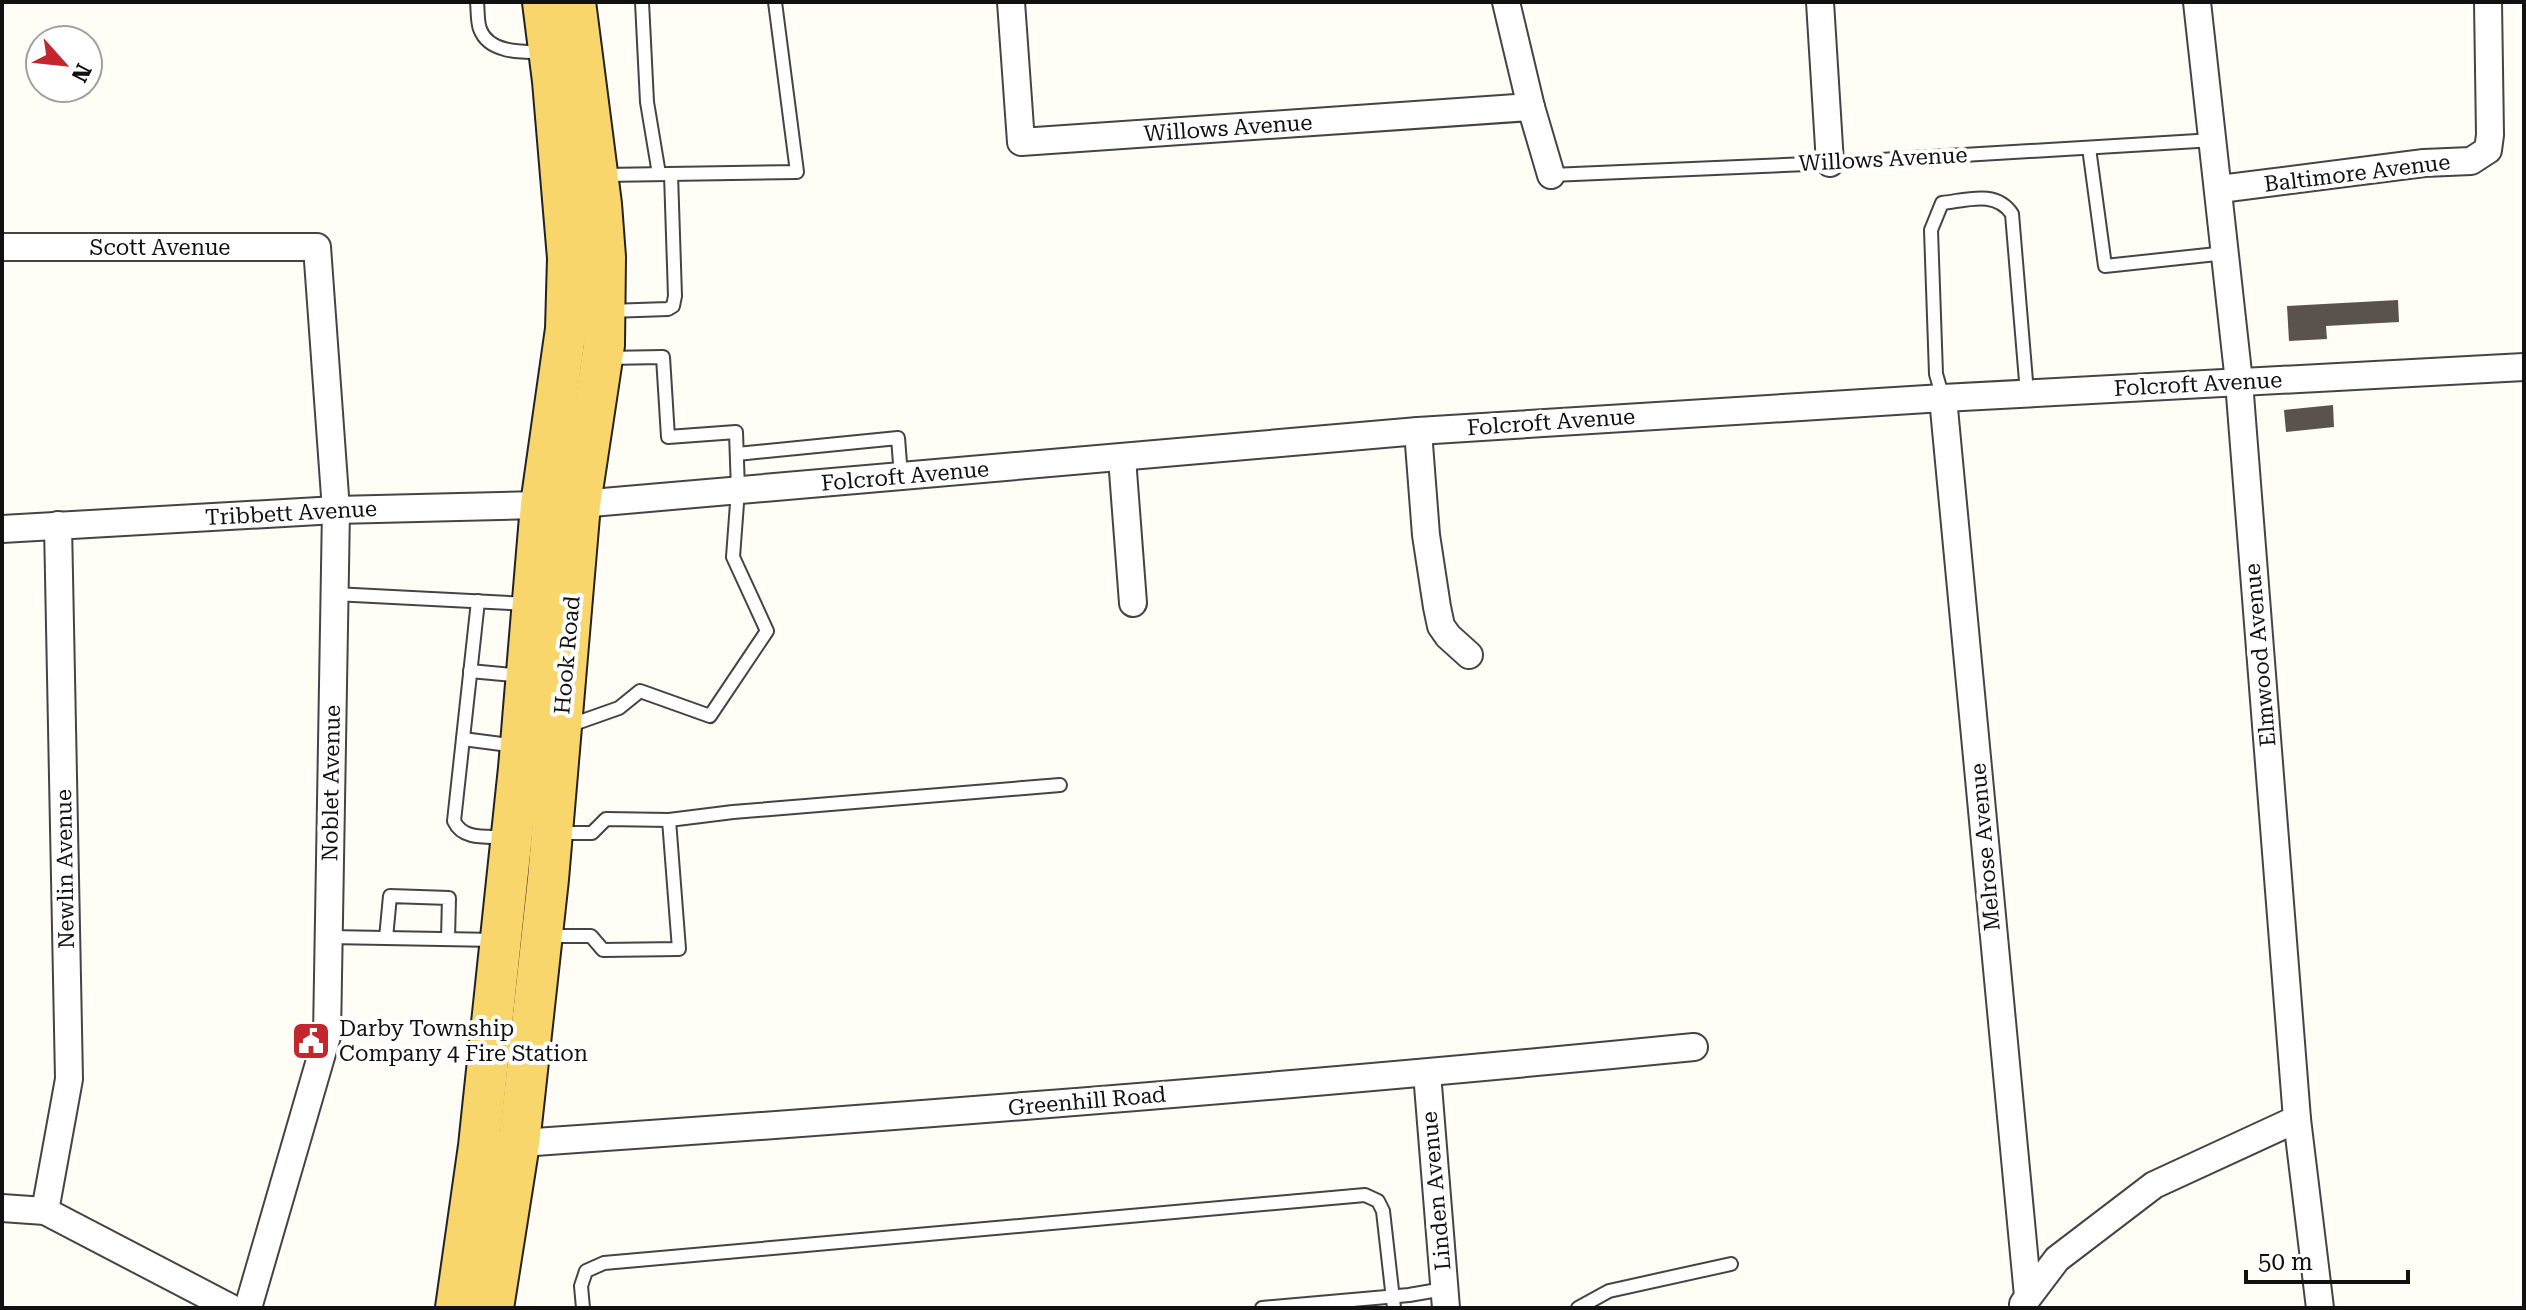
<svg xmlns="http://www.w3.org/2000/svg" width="2526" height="1310" font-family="'Roboto Serif',serif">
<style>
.building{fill:#5a524d}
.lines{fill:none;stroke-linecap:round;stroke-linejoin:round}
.service-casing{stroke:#444;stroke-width:16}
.minor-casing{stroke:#444;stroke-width:30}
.primary-casing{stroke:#222;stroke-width:44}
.service{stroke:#fff;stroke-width:12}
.minor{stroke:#fff;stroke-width:26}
.primary{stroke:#f9d66b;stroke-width:40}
.labels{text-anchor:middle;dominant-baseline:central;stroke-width:8;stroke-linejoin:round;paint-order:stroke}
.street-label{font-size:22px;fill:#111;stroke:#fff}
.poi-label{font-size:22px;fill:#111;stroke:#fff;text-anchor:start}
</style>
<rect width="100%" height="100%" fill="#fffdf5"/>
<g class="building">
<path d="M2398,300L2399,322L2326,326L2327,339L2289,341L2287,306Z"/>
<path d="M2333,405L2334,427L2286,432L2284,410Z"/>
</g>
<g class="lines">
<g class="service-casing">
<g id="service">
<path d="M477,2C478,10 477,21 480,29C489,54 524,52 545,52"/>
<path d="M642,2L647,102L659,174"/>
<path d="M2089,148L2105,266L2226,253"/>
<path d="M604,175L797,172L775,2"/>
<path d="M1551,175L1830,163L2214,140"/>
<path d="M609,311L668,309L673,306L675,296L671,174"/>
<path d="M1943,398L1936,374L1931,230L1942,203C1968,200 1996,190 2012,214L2027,393"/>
<path d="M737,454L898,438L901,476"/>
<path d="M334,594L529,604"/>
<path d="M478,601L454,821C463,841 488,836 507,837"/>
<path d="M470,671L523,676"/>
<path d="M568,726L619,708L640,691L710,716L767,631L733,557L738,490L736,432L668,437L663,357L606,358"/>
<path d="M463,739L517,746"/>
<path d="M669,820L733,812L1060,785"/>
<path d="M545,936H591L603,950L679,949L669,820L606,819L592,833H556"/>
<path d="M329,937L497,940"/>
<path d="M386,938L390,896L449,898L448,939"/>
<path d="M583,1308L581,1286L586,1271L604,1263L1365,1195L1378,1201L1383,1211L1394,1308"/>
<path d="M1262,1308L1409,1295L1444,1289"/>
<path d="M1578,1308L1609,1291L1731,1264"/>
</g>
</g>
<g class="minor-casing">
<g id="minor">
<path d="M1011,2L1021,142L1531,107"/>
<path d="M1506,2L1531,107L1551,175"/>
<path d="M1820,2L1830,163"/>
<path d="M2197,2L2239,382L2297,1119L2320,1308"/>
<path d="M2220,189L2424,163L2471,161L2488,150L2490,135L2488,2"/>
<path d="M2,247H317L336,510L327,1036L248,1308"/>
<path d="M1943,398L2028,1296"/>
<path d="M1418,431L1426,535L1437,607L1441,626L1448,636L1469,655"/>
<path d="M1122,458L1133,603"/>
<path d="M2,529L336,510L580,504L1418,431L1943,398L2524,367"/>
<path d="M1427,1073L1446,1308"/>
<path d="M506,1144C902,1117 1299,1086 1694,1047"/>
<path d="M2,1208L45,1211L231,1308"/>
<path d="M45,1211L69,1079L58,525"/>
<path d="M2023,1304L2057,1259L2154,1185L2297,1119"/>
</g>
</g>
<g class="primary-casing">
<g id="primary">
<path d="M456,1308L479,1146L519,768L541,505L566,329L568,258L553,81L543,2"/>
<path d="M493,1308L519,1143L548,879L580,504L604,345L605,257L601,204L575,2"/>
</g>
</g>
<use href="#service" class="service"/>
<use href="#minor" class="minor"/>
<use href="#primary" class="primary"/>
</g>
<defs>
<g id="civic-square" transform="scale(2)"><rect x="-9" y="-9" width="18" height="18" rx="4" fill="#c4262e" stroke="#fff"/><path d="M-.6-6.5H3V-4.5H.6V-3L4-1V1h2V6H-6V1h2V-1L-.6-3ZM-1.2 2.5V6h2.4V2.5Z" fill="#fff"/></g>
</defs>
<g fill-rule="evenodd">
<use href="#civic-square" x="311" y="1041"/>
</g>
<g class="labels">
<g class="street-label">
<text transform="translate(1228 128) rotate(-4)">Willows Avenue</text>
<text transform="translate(1883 159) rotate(-3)">Willows Avenue</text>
<text transform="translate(2357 173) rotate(-7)">Baltimore Avenue</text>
<text x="160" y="247">Scott Avenue</text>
<text transform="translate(2198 384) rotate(-3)">Folcroft Avenue</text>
<text transform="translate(1551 422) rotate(-4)">Folcroft Avenue</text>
<text transform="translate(905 476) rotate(-5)">Folcroft Avenue</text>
<text transform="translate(291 513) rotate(-3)">Tribbett Avenue</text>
<text transform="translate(567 655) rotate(-85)">Hook Road</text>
<text transform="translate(2260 655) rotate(-95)">Elmwood Avenue</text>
<text transform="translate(331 783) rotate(-89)">Noblet Avenue</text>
<text transform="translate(1985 847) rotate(-95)">Melrose Avenue</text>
<text transform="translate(65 869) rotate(-91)">Newlin Avenue</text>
<text transform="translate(1087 1101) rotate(-5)">Greenhill Road</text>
<text transform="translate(1436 1191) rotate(-95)">Linden Avenue</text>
</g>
<g class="poi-label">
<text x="339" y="1028">Darby Township<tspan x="339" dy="25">Company 4 Fire Station</tspan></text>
</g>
</g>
<rect width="2526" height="1310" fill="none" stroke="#111111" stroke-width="8"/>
<g transform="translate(64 64) rotate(117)"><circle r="38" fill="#ffffff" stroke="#a0a0a0" stroke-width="2"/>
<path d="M0-6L14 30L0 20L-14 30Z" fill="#c4262e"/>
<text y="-12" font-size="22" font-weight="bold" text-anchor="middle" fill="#111111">N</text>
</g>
<path d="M2246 1270v12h162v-12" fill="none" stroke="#111111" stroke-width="4"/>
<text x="2258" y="1270" font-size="24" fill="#111111" stroke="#ffffff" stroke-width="6" paint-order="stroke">50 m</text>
</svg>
